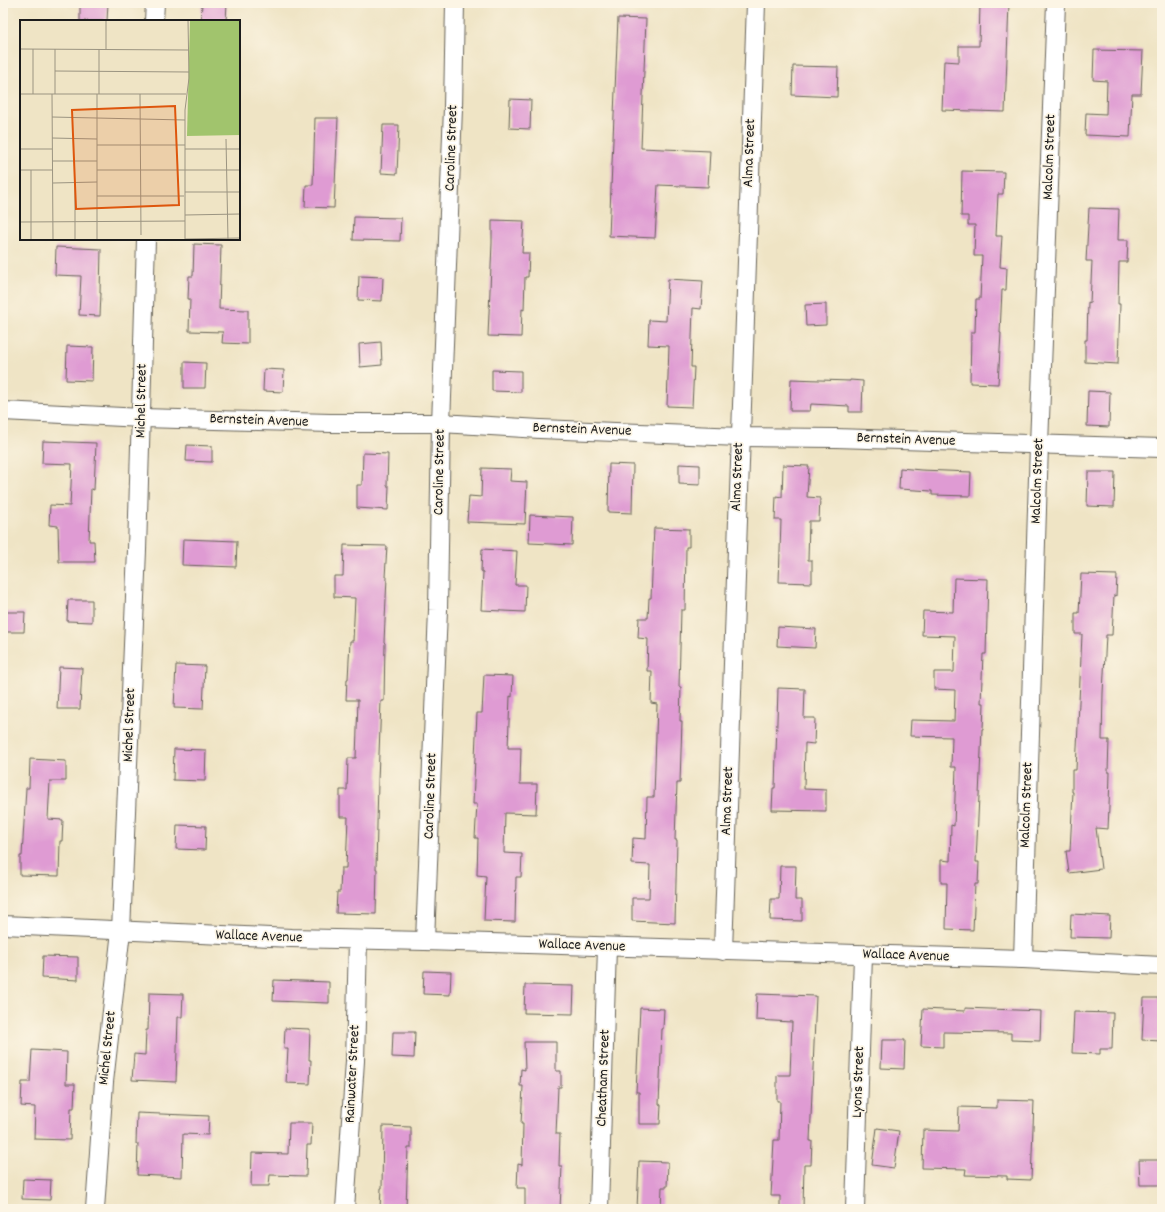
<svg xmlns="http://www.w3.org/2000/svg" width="1165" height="1212" font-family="Dekko,sans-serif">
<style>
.building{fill:#df9bd3}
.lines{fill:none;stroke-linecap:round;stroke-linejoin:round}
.minor-casing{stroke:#666257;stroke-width:20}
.minor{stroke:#fff;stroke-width:18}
.labels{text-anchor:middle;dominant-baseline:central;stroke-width:3.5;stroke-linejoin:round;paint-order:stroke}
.street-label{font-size:15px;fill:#1c1c1c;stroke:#fcf5e5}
.inset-road{fill:none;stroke:#9b9481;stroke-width:1}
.view{fill:#de560d;fill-opacity:0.15;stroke:#de560d;stroke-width:2}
.inset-edge{fill:none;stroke:#1c1c1c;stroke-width:2}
</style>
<rect width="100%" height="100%" fill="#fcf5e5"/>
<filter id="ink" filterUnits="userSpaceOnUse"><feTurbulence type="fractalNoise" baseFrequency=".025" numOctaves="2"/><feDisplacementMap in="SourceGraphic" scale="8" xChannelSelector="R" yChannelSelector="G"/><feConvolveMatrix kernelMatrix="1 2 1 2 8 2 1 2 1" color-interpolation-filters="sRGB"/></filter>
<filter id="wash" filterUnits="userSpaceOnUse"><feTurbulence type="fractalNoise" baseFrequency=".012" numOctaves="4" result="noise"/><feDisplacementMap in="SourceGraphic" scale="16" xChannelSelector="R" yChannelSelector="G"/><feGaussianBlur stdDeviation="0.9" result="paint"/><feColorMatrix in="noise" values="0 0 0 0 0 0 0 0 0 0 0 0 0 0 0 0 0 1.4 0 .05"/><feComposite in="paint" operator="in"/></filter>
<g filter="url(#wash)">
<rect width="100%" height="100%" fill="#efe4c5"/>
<g id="blocks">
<g class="building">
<path d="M80,3H108L107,21H80Z"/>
<path d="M202,3H227L226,21H201Z"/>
<path d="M980,3H1009L1005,112L942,110L944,61L959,62V46H979Z"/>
<path d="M618,18L646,19L641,148L710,151L708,187L658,185L655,238L609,236Z"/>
<path d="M1094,50L1143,51L1141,94H1132L1130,137L1085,135L1086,113L1106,114L1107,81L1093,80Z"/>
<path d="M793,66L838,67L837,97L792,95Z"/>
<path d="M510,99L531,100L530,129L509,128Z"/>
<path d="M315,118H338L334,208L305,207L306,185H313Z"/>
<path d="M383,125H399L397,174L381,173Z"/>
<path d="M962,171L1004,172L1003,194H998L996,236H1002L1000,267L1007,268L1006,290H1002L1000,333H1001L998,384L970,383L971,332H975L976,299H980L982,256H974L975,225H968V216H961Z"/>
<path d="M1089,208L1119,209L1118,240H1128L1127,262H1119L1118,304H1120L1118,364L1085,362V340H1087L1088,302L1090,303L1092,261H1086Z"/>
<path d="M354,217L401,218L400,241L353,240Z"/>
<path d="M492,220L524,221L522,253H529L528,277H525L524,310L522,309L521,337L488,336L492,243Z"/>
<path d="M194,244L221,245L219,309L248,310V344L222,343L223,332L189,331L190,299H188L189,276H193Z"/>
<path d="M56,247L101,249L100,293H101L100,316L79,315L81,276L55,275Z"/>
<path d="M359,276L383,277L382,301L358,300Z"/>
<path d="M668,279L703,281L701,309L693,308L691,367H694L692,407L667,406L669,346L648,345L649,320L666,321Z"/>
<path d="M826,304V325L806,326L805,305Z"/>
<path d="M381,342L382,365L360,367L359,344Z"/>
<path d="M67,346L93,347L92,381L66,380Z"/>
<path d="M184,362L206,363L205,388H184Z"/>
<path d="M264,369L284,370L283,392L263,391Z"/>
<path d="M492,370L521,371V392L492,391Z"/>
<path d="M791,379L850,381V380L863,381L862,412H849V406L811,404L810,411H790Z"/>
<path d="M1088,391L1110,392L1109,427L1087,426Z"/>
<path d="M43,441L96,443L94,490L91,489L89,541H94L95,562H59L58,526L49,525L50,505L70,506L72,464L42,463Z"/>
<path d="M187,445L212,446V462L186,461Z"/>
<path d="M363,453L388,454L387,486H389L388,510L357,508V485H362Z"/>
<path d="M609,464L633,465L632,513L608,512Z"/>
<path d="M679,464L700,465V485L679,484Z"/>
<path d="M783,465L809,466L807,497L820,498L819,521H809L808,560H812V583L779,582L781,520H775L776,496L782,497Z"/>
<path d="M482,468L511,469L510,481L527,482L525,524L467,522L469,496L481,497Z"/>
<path d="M900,468L921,470L971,472L970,496L932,495V491L899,489Z"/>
<path d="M1088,472H1115L1114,507L1087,506Z"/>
<path d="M530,515L573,517L572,545L529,543Z"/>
<path d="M654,528L689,529V547H686L685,610H681L679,687H681L680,721H682L680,783H677L675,840H677L675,923L632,921V898H649L650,865L632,864L633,838L646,839L647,797H654L657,704L651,703L652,671H647L648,639L638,638L639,618H648L649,598H651Z"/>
<path d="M183,539L237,541L236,567L182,565Z"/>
<path d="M344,545L387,546L385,577H387L384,642L385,643L384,701H381L378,781L376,869H377L376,914L336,913L337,892H340L341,868H346L348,817H340V790H347L348,758H356L358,700H346L347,679H348L350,641H353L355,598L334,597V576H343Z"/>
<path d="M482,549L517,551L515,585H526L525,612L481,610L483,572L481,571Z"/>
<path d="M1081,574L1117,575L1116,596L1114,595L1112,635H1106L1103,693L1102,740H1109L1108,772H1110L1109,807L1108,829L1096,828L1101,869L1069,873L1066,851H1070L1073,792H1072V770H1076L1082,634H1075V613H1079Z"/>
<path d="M954,578L988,579L986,654H983L981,703H984L983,729H982L976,862H979L978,884H975L973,930L946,929L947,883H941V860L950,861L951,825L954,826L956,767H951L952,737L910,736L911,720L954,721L955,690L934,689V672H954L955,636L922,635L923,611L953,612Z"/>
<path d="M68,600H92V622L67,621Z"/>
<path d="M3,612H25L24,632H3Z"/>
<path d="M778,627L816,629L815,648L777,646Z"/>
<path d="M176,665L205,666L203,709L174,708Z"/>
<path d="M59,667L82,668L80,709H57Z"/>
<path d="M484,675L513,676L512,697L510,696L508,748H521L520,784H537L536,814L505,813L504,853L522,854L521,877H516L515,922L484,921L486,876L477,875L478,838H475L477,804H473L476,735L477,713H482Z"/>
<path d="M778,688L805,689L804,718H815L814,744L805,743L804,789L826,790V811L772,810L773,788H775Z"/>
<path d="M174,749L206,750L205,781L173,780Z"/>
<path d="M30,759L66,761V781H50L48,819L63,820L62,841H60L59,876L20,875V856H22L26,788H29Z"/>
<path d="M177,825L206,826L205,850L176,849Z"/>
<path d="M780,866H796L795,900H802V921L770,920L771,899H779Z"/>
<path d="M1071,914L1110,916L1109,938L1070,937Z"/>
<path d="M43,956L78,957V980L42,978Z"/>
<path d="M424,971L451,972L450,995L423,994Z"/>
<path d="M274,980L329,982V1003L273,1001Z"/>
<path d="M525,985L574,986L573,1014L524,1013Z"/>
<path d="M149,993L183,994L182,1017H178L176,1082L132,1080L134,1054L145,1055L146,1030H148Z"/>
<path d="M757,994L816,996L810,1141H812L811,1165H804L803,1209H780V1196H771L774,1140H779L780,1101H777V1075H790L792,1022L756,1020Z"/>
<path d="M1144,998H1162V1041L1142,1040Z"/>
<path d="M640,1008L664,1009L663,1029H662L659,1104L661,1105L660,1124H639V1092H636Z"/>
<path d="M965,1008L1041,1011L1040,1041L1011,1040V1033L943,1032V1047L921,1046L923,1009L965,1011Z"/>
<path d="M1074,1012L1113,1013L1112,1049H1100V1054L1072,1053Z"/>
<path d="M285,1028L310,1029L309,1060H311L310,1084L286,1083L288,1049H284Z"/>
<path d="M393,1032H415L414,1058L392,1057Z"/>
<path d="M882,1040H905L904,1069L881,1068Z"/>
<path d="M524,1042H556V1071H561V1087H558L556,1134H560L559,1166H562L560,1209H525V1188H517L518,1164L522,1165L523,1124H521L523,1086H520L521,1069L525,1070Z"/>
<path d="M32,1050L67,1052L66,1084H75L74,1108H71L70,1140L34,1139L35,1107L21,1106L22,1082H30Z"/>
<path d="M997,1100L1034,1101L1031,1180L1007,1179V1176L965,1175L966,1169L922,1168L923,1130L958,1131L959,1107L997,1108Z"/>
<path d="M137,1113L209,1116L208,1135L183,1134L182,1177L137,1175L138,1144H136Z"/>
<path d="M289,1123H312L311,1145H307L306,1176L270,1175L269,1186H251L252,1153L288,1154Z"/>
<path d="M383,1126L411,1127V1148H408L406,1209H380L381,1188H382Z"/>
<path d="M877,1128L899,1131L894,1168L872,1165Z"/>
<path d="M1139,1160H1162V1185H1140Z"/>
<path d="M639,1161L668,1162L667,1187H662L661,1209H637Z"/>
<path d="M23,1179L51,1180L50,1200L22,1199Z"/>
</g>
</g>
</g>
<g filter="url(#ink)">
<use href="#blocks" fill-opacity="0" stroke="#666257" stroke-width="1"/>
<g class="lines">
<g class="minor-casing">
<g id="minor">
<path d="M154,21L155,3"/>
<path d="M3,411L142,418L330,423H441L540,429L740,437L835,438L1162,448"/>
<path d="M3,925L291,938L425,941L1023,959L1162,966"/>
<path d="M425,941L438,610L441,423L453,108L455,3"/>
<path d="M723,951L756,3"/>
<path d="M1023,959L1039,445L1056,3"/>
<path d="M95,1209L104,1082L121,931L137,550L146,239"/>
<path d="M345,1209L355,1061L358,940"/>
<path d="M599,1209L607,947"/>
<path d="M855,1209L863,955"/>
</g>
</g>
<use href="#minor" class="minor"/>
</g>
</g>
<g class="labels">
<g class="street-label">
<text transform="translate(452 148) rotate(-88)">Caroline Street</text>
<text transform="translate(750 153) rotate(-88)">Alma Street</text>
<text transform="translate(1050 157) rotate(-88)">Malcolm Street</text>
<text transform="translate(142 401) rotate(-89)">Michel Street</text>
<text transform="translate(259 421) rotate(2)">Bernstein Avenue</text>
<text transform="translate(582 430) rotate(2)">Bernstein Avenue</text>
<text transform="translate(906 440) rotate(2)">Bernstein Avenue</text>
<text transform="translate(440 472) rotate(-89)">Caroline Street</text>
<text transform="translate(738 477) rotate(-88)">Alma Street</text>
<text transform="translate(1038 481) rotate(-88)">Malcolm Street</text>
<text transform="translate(130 725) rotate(-88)">Michel Street</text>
<text transform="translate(431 796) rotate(-88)">Caroline Street</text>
<text transform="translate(728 801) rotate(-88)">Alma Street</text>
<text transform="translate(1027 805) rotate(-88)">Malcolm Street</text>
<text transform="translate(259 937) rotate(2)">Wallace Avenue</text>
<text transform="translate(582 946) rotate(2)">Wallace Avenue</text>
<text transform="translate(906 956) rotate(2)">Wallace Avenue</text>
<text transform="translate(108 1048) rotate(-84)">Michel Street</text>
<text transform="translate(353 1074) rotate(-87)">Rainwater Street</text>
<text transform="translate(604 1078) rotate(-88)">Cheatham Street</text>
<text transform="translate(859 1082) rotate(-88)">Lyons Street</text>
</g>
</g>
<g transform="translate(20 20)">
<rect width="220" height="220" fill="#efe4c5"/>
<path d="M170,0H220V115L167,116Z" fill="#a1c46d"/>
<path class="inset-road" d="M86,0V29M0,29L168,30M13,29V74M35,51L169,52M0,74H166M32,74L33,220M35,74V29M77,74V220M79,74V29M120,74L121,215M32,97L165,100M32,118L77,119M206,119L208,220M77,125H165M0,129H32M165,129H220M32,141H77M0,150H32M11,150V220M77,150H220M33,163L77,162M165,172H220M77,176H164M165,195L220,194M0,202L165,201M165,219L220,218M55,220V163M165,220V90L169,58L168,0"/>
<path class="view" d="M155,86L159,185L56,189L52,90Z"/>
<rect width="220" height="220" class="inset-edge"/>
</g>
<rect width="1165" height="1212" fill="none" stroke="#fcf5e5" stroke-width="16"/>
</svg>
